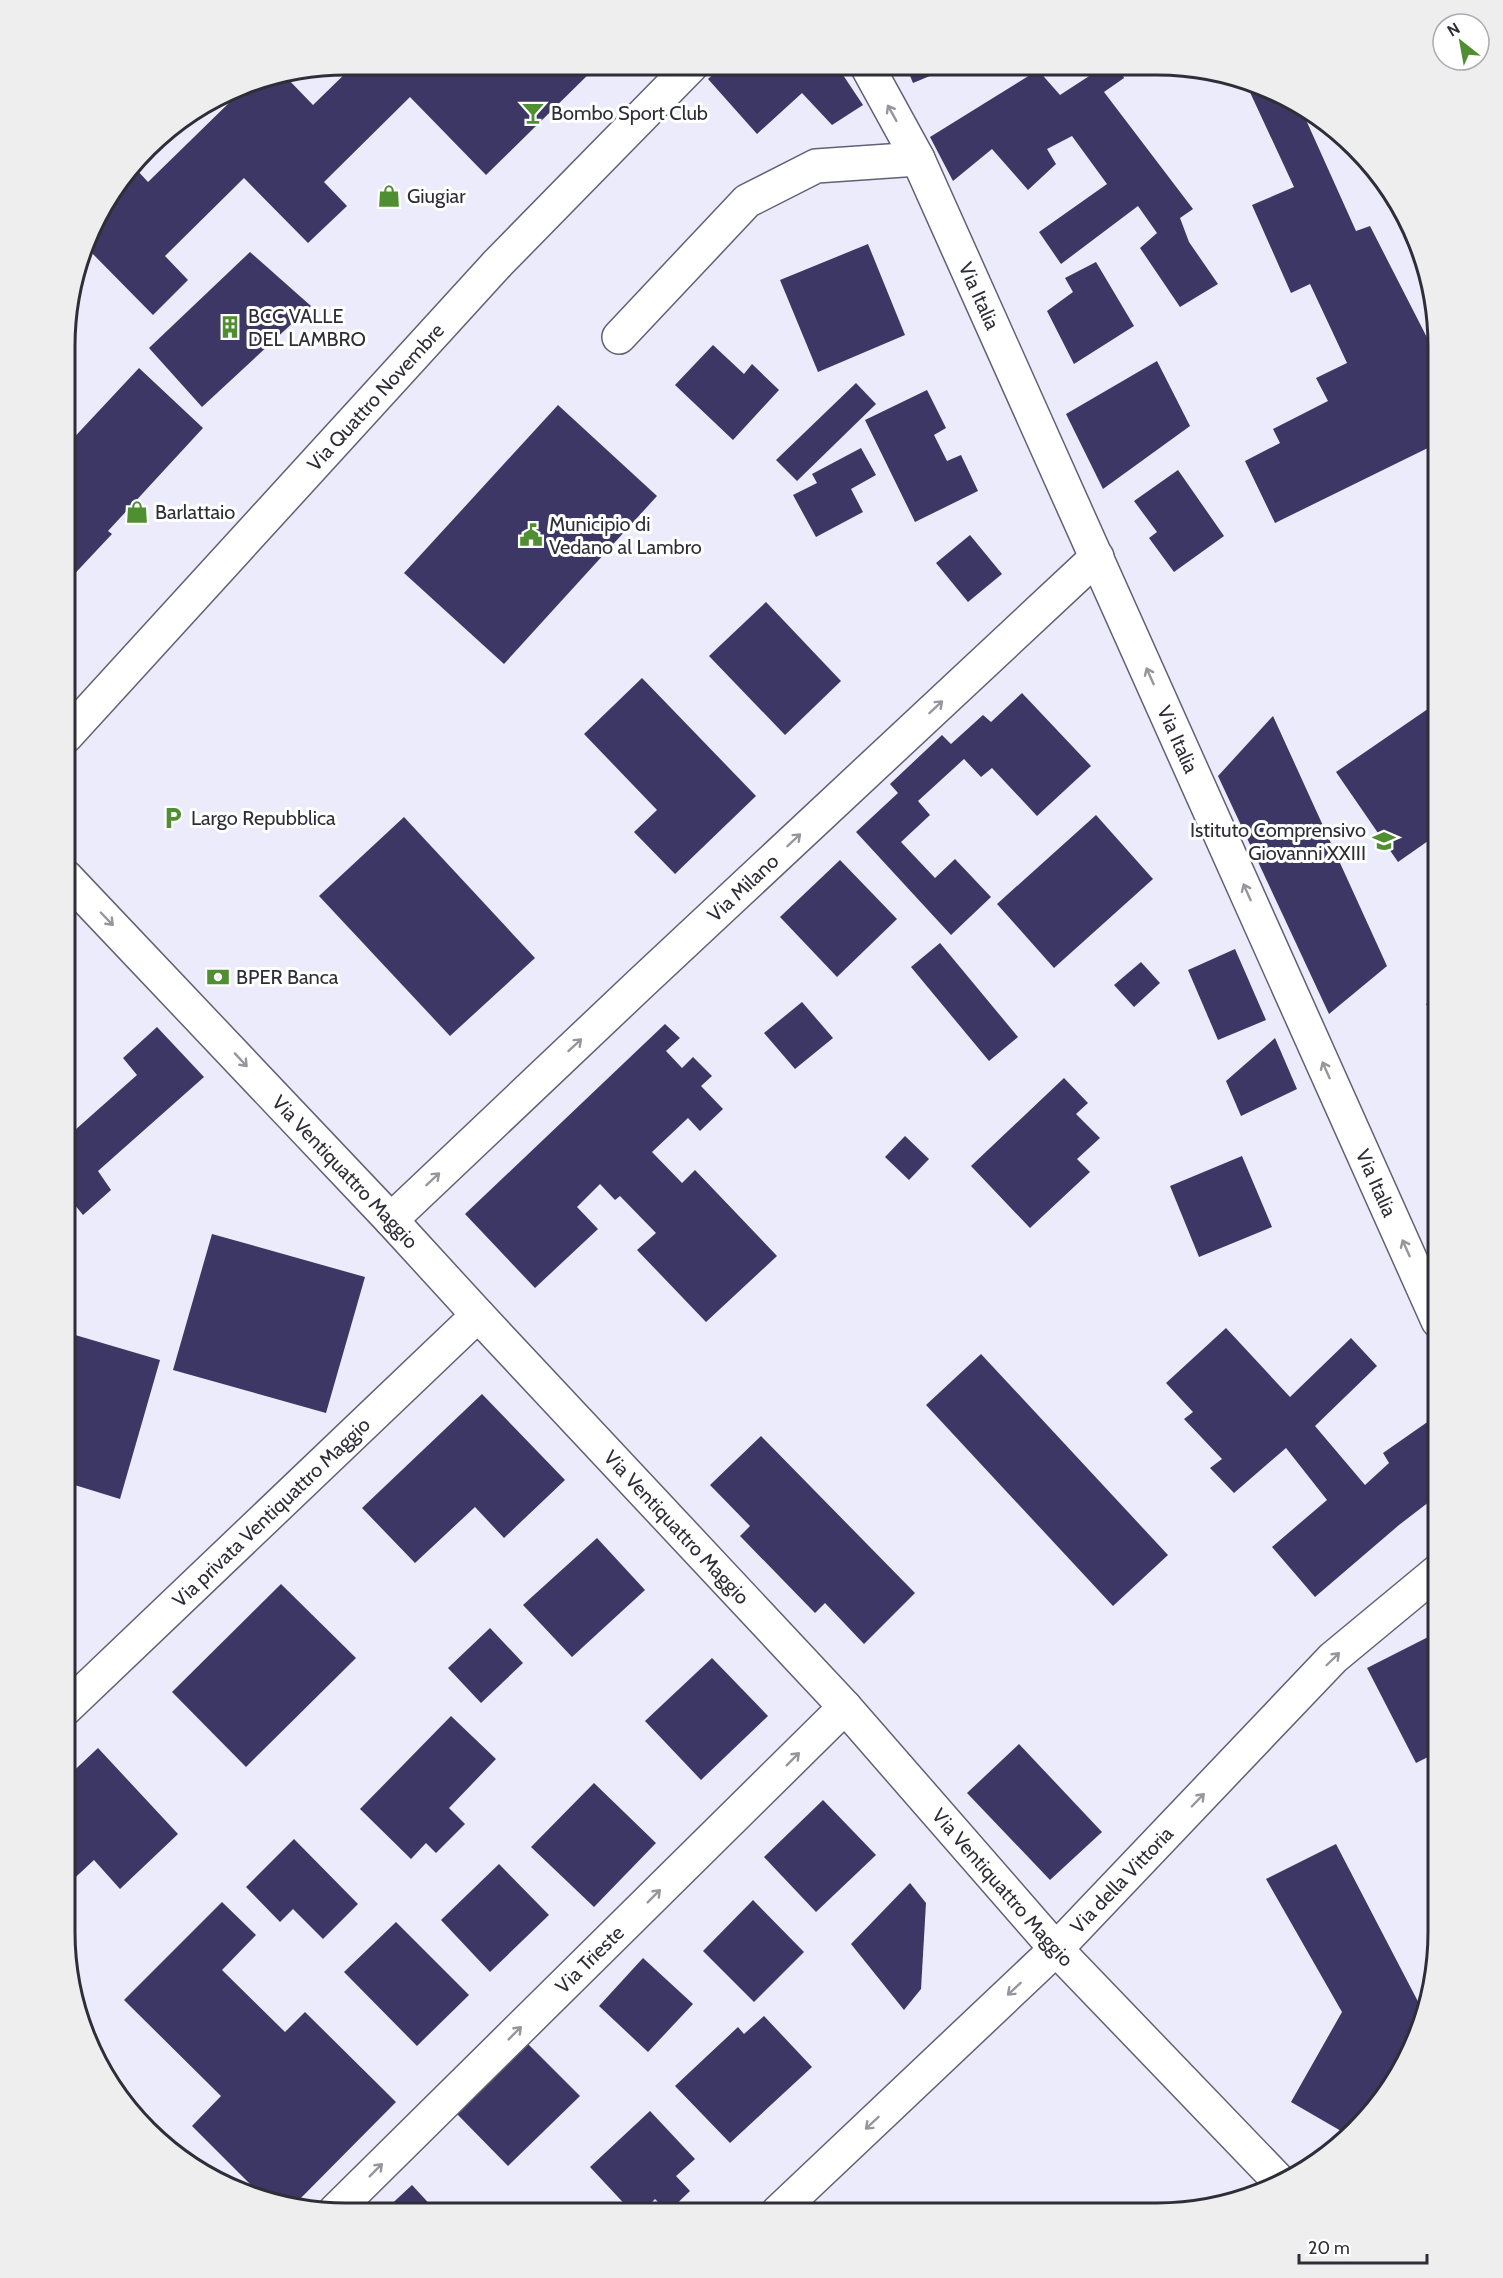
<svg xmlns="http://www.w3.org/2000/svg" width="1503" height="2278" font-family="Cabin,sans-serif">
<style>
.building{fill:#3d3765}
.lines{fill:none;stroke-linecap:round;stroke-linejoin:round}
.street-casing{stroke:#616075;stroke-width:36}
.street{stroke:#fff;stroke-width:33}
.oneway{stroke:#97969c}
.labels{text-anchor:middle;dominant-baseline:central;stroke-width:6;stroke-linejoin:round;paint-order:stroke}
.poi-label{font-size:20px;fill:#2f2e38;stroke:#fff;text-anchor:start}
.street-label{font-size:20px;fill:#2f2e38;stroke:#fff}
.rim{fill:none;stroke:#2f2e38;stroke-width:3}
</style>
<rect width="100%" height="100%" fill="#ecebfb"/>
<g class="building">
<path d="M354,65H598L486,175L410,97L324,182L347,206L308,243L244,178L165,256L188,280L153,315L86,247L94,221L144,155L147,159L136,169L148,182L232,100L225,94L238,86L285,76L313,105Z"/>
<path d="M723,66H837L863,105L832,125L802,93L757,134L708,79Z"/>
<path d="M906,66H954L913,83Z"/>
<path d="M1103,67H1120L1124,78L1104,92L1193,209L1180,218L1189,242L1218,284L1180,307L1140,248L1157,233L1138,206L1061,264L1039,232L1107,184L1072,136L1047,149L1056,164L1028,190L992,149L953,181L930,137L1038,70L1060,95Z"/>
<path d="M1258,84L1265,86L1305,109L1302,111L1356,231L1370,226L1438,359V443L1275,523L1245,461L1280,443L1273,429L1328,401L1316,378L1347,363L1310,284L1291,293L1252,205L1294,187L1248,88Z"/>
<path d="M868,244L905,335L818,372L780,280Z"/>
<path d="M250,252L311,306L202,407L149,348Z"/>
<path d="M1096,262L1134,326L1074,364L1047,311L1073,292L1065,278Z"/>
<path d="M713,345L744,374L752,364L779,390L733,440L675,385Z"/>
<path d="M1157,361L1190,426L1103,489L1066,414Z"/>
<path d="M139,368L203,428L108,531L112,534L66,583L67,445Z"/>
<path d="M856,383L876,404L797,481L776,460Z"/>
<path d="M927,390L946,428L934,435L947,461L961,455L978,491L915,522L865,420Z"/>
<path d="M558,405L657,496L504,664L404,573Z"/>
<path d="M861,448L876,475L851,489L863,512L816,537L793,495L817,483L812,474Z"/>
<path d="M1178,470L1224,536L1174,572L1149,538L1157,532L1134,501Z"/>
<path d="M970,535L1002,574L968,602L936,563Z"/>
<path d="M766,602L841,681L785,735L709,656Z"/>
<path d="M642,678L756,796L675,874L634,832L657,810L584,734Z"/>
<path d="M1022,693L1091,766L1037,816L992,768L981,777L964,759L918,801L930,815L901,842L935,878L955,859L991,897L951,935L856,832L898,793L890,784L942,735L951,744L983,715L991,722Z"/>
<path d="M1438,702V834L1398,862L1336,772Z"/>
<path d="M1273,716L1387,966L1329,1014L1218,776Z"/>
<path d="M1096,815L1153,879L1054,968L997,904Z"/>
<path d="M404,817L535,958L450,1036L319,896Z"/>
<path d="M840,860L897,919L837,977L780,917Z"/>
<path d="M940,943L1018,1037L989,1061L911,967Z"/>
<path d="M1235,949L1266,1020L1218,1040L1188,970Z"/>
<path d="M1141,962L1160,983L1134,1007L1114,985Z"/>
<path d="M1438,974V994L1429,980Z"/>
<path d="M1438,996V1022L1426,1004Z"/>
<path d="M802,1002L833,1038L795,1069L764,1033Z"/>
<path d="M665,1024L680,1038L666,1051L682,1068L693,1057L712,1076L701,1086L723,1109L700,1131L688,1118L652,1152L682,1183L695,1170L777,1256L706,1322L637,1250L656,1233L620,1196L615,1200L600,1184L577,1207L598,1229L535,1288L465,1214Z"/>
<path d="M157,1027L204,1077L98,1171L111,1190L83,1215L66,1194V1138L137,1075L123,1058Z"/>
<path d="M1275,1038L1297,1089L1241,1116L1226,1081Z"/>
<path d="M1064,1078L1088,1103L1076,1114L1100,1138L1077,1159L1090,1172L1030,1228L971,1166Z"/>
<path d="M905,1136L929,1159L909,1180L885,1157Z"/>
<path d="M1242,1156L1272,1227L1199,1257L1170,1186Z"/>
<path d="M212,1234L365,1277L326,1413L173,1370Z"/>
<path d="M1226,1328L1290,1397L1351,1338L1377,1366L1315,1426L1365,1485L1389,1463L1383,1453L1436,1416L1438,1421V1495L1399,1525L1315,1597L1272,1547L1327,1500L1286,1448L1234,1493L1210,1468L1222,1459L1184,1419L1193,1412L1166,1383Z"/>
<path d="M65,1332L160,1360L120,1499L65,1482Z"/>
<path d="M981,1354L1168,1555L1113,1606L926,1405Z"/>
<path d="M482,1394L565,1480L504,1538L475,1507L415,1563L362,1508Z"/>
<path d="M761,1436L915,1593L864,1644L825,1603L815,1613L740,1536L750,1526L710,1485Z"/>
<path d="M597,1538L645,1590L572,1657L523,1605Z"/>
<path d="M281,1584L356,1658L246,1767L172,1692Z"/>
<path d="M490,1628L523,1663L481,1703L448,1668Z"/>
<path d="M1438,1632V1752L1416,1763L1367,1668Z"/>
<path d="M712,1658L768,1716L701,1780L645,1721Z"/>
<path d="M451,1716L496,1759L449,1808L465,1824L436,1853L426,1843L411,1859L360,1809Z"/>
<path d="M1019,1744L1102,1832L1050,1880L967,1793Z"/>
<path d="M98,1748L178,1834L120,1889L94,1860L65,1887V1779Z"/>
<path d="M594,1783L656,1843L594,1907L531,1847Z"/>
<path d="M823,1800L876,1855L816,1912L764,1857Z"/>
<path d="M294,1839L358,1904L323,1939L293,1909L280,1922L246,1887Z"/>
<path d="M1336,1844L1425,2015L1423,2023L1391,2089L1348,2135L1291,2102L1342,2012L1266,1879Z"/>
<path d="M499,1864L549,1915L490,1972L441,1920Z"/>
<path d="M910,1883L926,1903L921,1989L904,2010L851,1944Z"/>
<path d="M753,1900L804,1952L754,2002L703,1951Z"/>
<path d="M222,1902L256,1935L222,1970L285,2032L305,2012L396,2102L292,2207L265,2199L192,2126L221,2096L124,2000Z"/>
<path d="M396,1922L469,1995L417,2046L344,1972Z"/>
<path d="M643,1958L693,2004L648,2052L599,2006Z"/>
<path d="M764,2016L812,2067L730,2143L675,2086L738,2027L744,2034Z"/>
<path d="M527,2043L580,2096L508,2166L456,2113Z"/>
<path d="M650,2111L695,2159L676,2176L690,2191L668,2212L655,2199L642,2212H632L590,2167Z"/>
<path d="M412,2185L436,2211H384Z"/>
</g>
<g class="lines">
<g class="street-casing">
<g id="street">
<path id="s1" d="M867,66L918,159L1438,1321"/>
<path d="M619,337L747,201L816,166L918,159"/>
<path id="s2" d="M66,736L498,263L691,66"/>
<path id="s3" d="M66,877L391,1220L478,1315L845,1707L1056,1949L1281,2183"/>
<path id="s4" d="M391,1220L640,984L1097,557"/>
<path id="s5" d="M65,1709L478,1315"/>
<path id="s6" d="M335,2211L845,1707"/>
<path id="s7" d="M778,2212L1056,1949L1333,1658L1438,1571"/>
</g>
</g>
<use href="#street" class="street"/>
</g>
<defs><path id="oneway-shaft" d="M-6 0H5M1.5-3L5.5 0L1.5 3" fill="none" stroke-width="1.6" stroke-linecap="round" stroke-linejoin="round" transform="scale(1.5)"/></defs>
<g class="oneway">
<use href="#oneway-shaft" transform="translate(892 113) rotate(-119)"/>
<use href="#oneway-shaft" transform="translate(1150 676) rotate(-114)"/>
<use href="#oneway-shaft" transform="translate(936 707) rotate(-43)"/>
<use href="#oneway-shaft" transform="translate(794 840) rotate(-43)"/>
<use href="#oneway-shaft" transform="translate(1247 892) rotate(-114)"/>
<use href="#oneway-shaft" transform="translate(107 919) rotate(46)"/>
<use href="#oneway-shaft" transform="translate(575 1045) rotate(-43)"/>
<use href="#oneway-shaft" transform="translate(241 1060) rotate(47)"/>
<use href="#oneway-shaft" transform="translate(1326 1070) rotate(-114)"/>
<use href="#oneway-shaft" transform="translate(433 1179) rotate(-43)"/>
<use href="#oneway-shaft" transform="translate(1406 1248) rotate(-114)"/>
<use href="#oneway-shaft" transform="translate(1333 1659) rotate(-44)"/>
<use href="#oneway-shaft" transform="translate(793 1759) rotate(-45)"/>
<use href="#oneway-shaft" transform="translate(1198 1800) rotate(-46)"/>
<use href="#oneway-shaft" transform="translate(654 1896) rotate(-45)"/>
<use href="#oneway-shaft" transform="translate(1014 1989) rotate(137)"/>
<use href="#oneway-shaft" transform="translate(515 2033) rotate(-45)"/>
<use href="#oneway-shaft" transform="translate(872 2123) rotate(137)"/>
<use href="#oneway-shaft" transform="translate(376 2170) rotate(-45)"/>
</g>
<defs>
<g id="bar-bare" transform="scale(1.8)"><path d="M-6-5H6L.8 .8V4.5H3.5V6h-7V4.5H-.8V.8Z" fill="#4f8f31" stroke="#fff" stroke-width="2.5" paint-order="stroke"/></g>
<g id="shop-bare" transform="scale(1.8)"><path d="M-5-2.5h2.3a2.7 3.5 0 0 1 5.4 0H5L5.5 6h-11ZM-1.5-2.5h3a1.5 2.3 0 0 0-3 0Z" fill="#4f8f31" stroke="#fff" stroke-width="2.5" paint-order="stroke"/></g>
<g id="building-bare" transform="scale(1.8)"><path d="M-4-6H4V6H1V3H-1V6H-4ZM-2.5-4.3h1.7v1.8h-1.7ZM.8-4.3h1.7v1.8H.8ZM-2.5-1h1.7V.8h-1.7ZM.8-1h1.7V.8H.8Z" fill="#4f8f31" stroke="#fff" stroke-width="2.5" paint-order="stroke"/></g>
<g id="civic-bare" transform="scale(1.8)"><path d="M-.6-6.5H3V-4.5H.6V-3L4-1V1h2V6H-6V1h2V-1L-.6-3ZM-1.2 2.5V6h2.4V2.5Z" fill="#4f8f31" stroke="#fff" stroke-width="2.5" paint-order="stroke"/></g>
<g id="parking-bare" transform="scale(1.8)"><path d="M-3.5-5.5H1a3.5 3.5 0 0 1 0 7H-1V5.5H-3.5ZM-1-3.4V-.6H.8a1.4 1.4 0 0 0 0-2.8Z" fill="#4f8f31" stroke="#fff" stroke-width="2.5" paint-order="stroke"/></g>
<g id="school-bare" transform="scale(1.8)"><path d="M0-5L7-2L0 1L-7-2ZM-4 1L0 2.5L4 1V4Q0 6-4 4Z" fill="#4f8f31" stroke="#fff" stroke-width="2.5" paint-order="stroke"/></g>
<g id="bank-bare" transform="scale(1.8)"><path d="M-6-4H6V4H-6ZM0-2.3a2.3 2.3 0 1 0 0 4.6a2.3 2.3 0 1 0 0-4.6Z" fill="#4f8f31" stroke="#fff" stroke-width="2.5" paint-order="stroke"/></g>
</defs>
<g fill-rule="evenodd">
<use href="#bar-bare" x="533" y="113"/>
<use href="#shop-bare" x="389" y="196"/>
<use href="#building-bare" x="230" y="327"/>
<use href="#shop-bare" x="137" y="512"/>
<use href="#civic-bare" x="531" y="535"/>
<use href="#parking-bare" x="173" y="818"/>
<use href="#school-bare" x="1384" y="841"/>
<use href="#bank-bare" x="218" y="977"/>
</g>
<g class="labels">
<g class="poi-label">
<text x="551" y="113">Bombo Sport Club</text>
<text x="407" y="196">Giugiar</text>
<text x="248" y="316">BCC VALLE<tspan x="248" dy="23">DEL LAMBRO</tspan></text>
<text x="155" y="512">Barlattaio</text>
<text x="549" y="524">Municipio di<tspan x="549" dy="23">Vedano al Lambro</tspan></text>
<text x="191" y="818">Largo Repubblica</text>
<text x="1366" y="830" text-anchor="end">Istituto Comprensivo<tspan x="1366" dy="23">Giovanni XXIII</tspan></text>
<text x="236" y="977">BPER Banca</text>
</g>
<g class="street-label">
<text stroke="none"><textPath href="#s1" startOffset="256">Via Italia</textPath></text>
<text stroke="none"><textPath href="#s2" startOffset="459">Via Quattro Novembre</textPath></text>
<text stroke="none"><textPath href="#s1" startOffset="742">Via Italia</textPath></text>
<text stroke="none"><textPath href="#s4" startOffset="484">Via Milano</textPath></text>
<text stroke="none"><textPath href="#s3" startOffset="406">Via Ventiquattro Maggio</textPath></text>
<text stroke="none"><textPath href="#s1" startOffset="1228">Via Italia</textPath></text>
<text stroke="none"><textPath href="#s5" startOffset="285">Via privata Ventiquattro Maggio</textPath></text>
<text stroke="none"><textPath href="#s3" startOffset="892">Via Ventiquattro Maggio</textPath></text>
<text stroke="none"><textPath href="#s7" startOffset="478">Via della Vittoria</textPath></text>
<text stroke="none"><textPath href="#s3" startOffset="1378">Via Ventiquattro Maggio</textPath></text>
<text stroke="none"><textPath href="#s6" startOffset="358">Via Trieste</textPath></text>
</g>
</g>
<path d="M0 0H1503V2278H0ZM346 75H1157A271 271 0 0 1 1428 346V1932A271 271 0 0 1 1157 2203H346A271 271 0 0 1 75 1932V346A271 271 0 0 1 346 75Z" fill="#eeeeef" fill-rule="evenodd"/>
<path class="rim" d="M346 75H1157A271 271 0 0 1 1428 346V1932A271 271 0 0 1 1157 2203H346A271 271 0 0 1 75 1932V346A271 271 0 0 1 346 75Z"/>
<g transform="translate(1461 42) rotate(329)"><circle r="28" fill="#ffffff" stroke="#acabaf" stroke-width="1.5"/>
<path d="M0-4.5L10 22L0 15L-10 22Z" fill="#4f8f31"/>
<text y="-9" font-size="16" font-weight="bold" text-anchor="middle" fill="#2f2e38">N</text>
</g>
<path d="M1299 2254v9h128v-9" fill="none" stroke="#2f2e38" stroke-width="3"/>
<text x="1308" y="2254" font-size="18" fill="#2f2e38" stroke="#ffffff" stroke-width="4.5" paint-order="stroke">20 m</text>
</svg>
